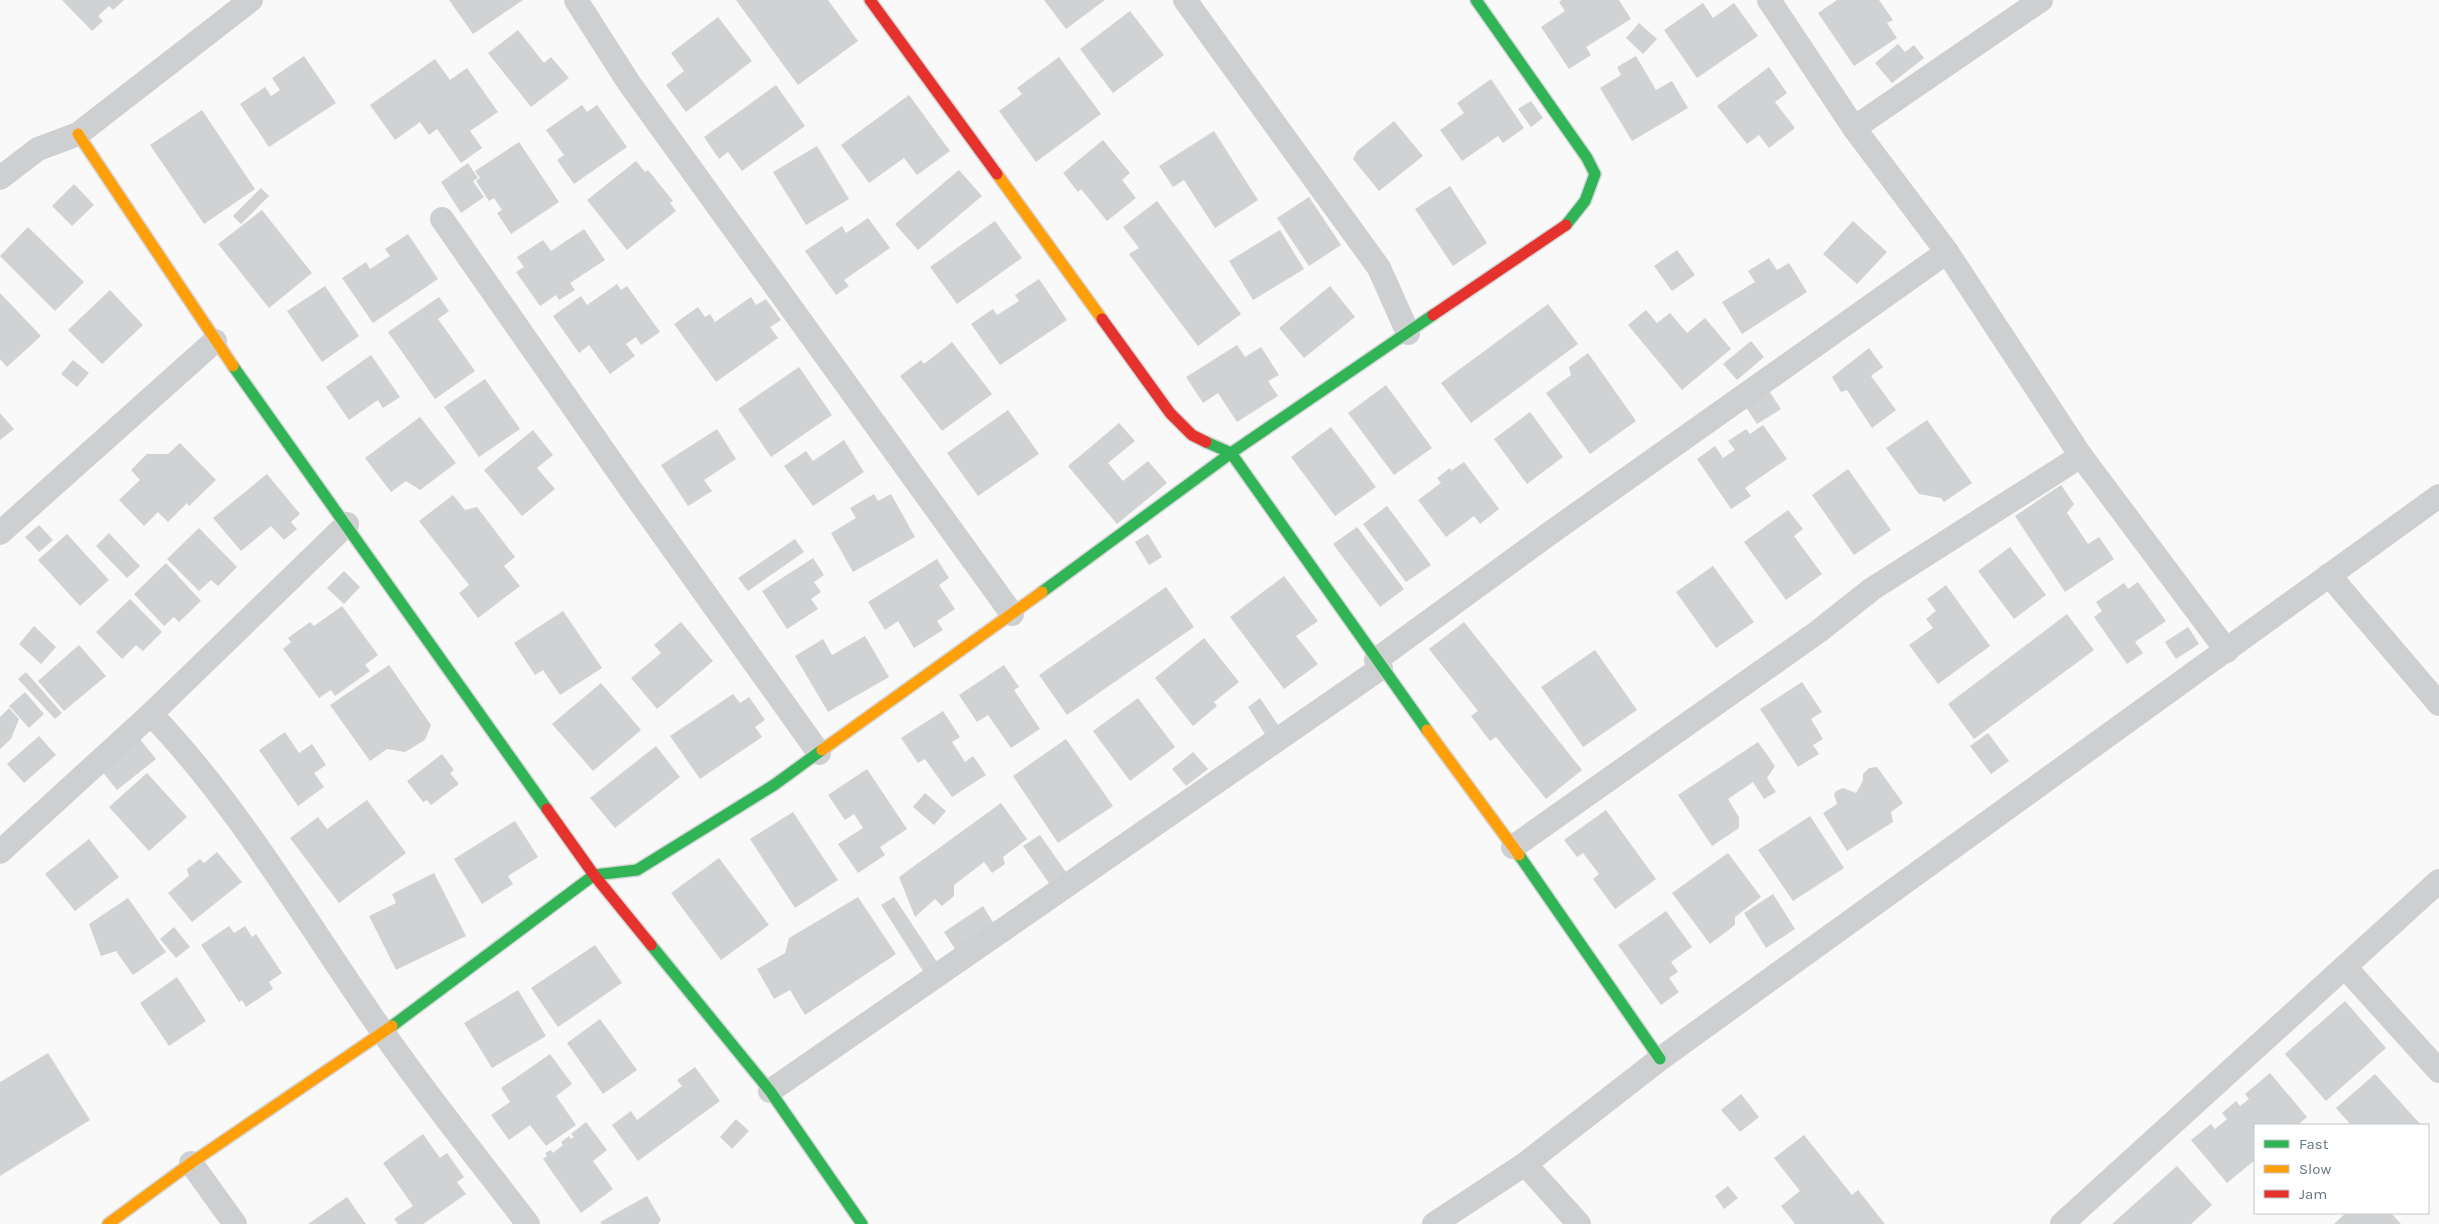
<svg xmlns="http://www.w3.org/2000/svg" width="2439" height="1224" font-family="Karla,sans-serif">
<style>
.building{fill:#d0d2d3}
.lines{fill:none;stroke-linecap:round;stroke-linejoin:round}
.fast-casing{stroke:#d5d6d7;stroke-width:14}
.slow-casing{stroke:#d5d6d7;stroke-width:14}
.jam-casing{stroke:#d5d6d7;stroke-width:14}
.street{stroke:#cecfd0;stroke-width:24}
.fast{stroke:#30b455;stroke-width:11}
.slow{stroke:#ff9f0a;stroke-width:11}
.jam{stroke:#e5322d;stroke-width:11}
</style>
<rect width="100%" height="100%" fill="#f9f9f9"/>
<g class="building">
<path d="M62,0H124L113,10L109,6L98,16L103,21L92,31Z"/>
<path d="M449,0H523L473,34Z"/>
<path d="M736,0H828L858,41L798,85Z"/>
<path d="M1044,0H1105L1066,29Z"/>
<path d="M1562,0H1619L1631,19L1586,47L1591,55L1569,69L1541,27L1565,11L1559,2Z"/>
<path d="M1837,0H1879L1893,20L1887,23L1897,38L1854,66L1818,13Z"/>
<path d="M1703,3L1713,18L1734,3L1758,36L1697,78L1664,30Z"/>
<path d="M1130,11L1164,55L1113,93L1080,49Z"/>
<path d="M718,17L752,61L686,112L666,85L684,71L671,53Z"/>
<path d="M1639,23L1657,39L1643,54L1626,38Z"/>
<path d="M518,30L544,63L551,57L569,78L531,107L488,53Z"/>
<path d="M1898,44L1905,52L1914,45L1924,58L1892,83L1875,63Z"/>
<path d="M304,56L336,103L269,147L240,104L265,87L271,96L280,90L272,78Z"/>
<path d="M1636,56L1656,90L1672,81L1688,108L1632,141L1600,88L1621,75L1617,67Z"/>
<path d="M1059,57L1101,114L1036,162L999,111L1022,94L1017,88Z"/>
<path d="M435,59L450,80L467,68L498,112L470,131L482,148L461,163L437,129L429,135L420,122L395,140L370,105Z"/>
<path d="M1769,67L1787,93L1775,102L1795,128L1769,148L1759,135L1747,144L1717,106Z"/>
<path d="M1491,79L1524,128L1503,143L1498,136L1462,161L1440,130L1464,113L1457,103Z"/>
<path d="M776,85L805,126L742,171L728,152L719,159L704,137Z"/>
<path d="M909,95L950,151L917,175L904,158L869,183L841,145Z"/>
<path d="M1531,101L1543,118L1531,127L1518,109Z"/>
<path d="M582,105L587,112L597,105L627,147L574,184L557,160L564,155L546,130Z"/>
<path d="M202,110L255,189L204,224L150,145Z"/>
<path d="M1394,121L1423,156L1379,191L1353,159L1357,151Z"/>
<path d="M1214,131L1258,200L1215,228L1184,180L1173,187L1159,166Z"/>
<path d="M1103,140L1130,173L1122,180L1136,198L1107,221L1081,189L1078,192L1063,173Z"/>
<path d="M519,142L559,202L511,234L497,213L502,210L494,198L489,201L476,181L480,178L475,171Z"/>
<path d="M817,146L849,199L806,225L773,172Z"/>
<path d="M636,161L645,172L648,170L673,201L670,203L676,211L627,250L587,200Z"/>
<path d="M468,163L478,178L473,181L484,197L461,213L441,182Z"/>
<path d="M959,170L982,196L918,250L895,224Z"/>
<path d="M74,184L94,205L72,226L52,206Z"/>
<path d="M1450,186L1487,243L1453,266L1415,209Z"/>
<path d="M261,188L269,196L241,224L233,216Z"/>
<path d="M1309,197L1341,245L1309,266L1277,218Z"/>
<path d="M1157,201L1241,314L1198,346L1129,254L1139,248L1123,227Z"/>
<path d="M262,210L312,273L269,308L218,244Z"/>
<path d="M868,218L890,248L844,280L849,286L836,295L805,251L842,226L846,233Z"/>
<path d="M995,221L1022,258L957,304L930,267Z"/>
<path d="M1853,221L1887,252L1857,284L1823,254Z"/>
<path d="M28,227L84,282L55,311L0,256Z"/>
<path d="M584,229L605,260L570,283L575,290L559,300L556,295L540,306L516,272L524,267L517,257L543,240L551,251Z"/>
<path d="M1280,230L1304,269L1253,300L1229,261Z"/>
<path d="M408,234L438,279L373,323L342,278L366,262L370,269L390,256L385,249Z"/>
<path d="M1677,250L1695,275L1672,291L1654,266Z"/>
<path d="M1769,258L1777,270L1789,263L1807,292L1742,334L1722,302L1755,282L1748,271Z"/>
<path d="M1039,279L1067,320L1000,365L971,324L993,309L997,315L1019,301L1015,295Z"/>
<path d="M617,284L621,290L627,286L660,332L641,345L636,337L626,344L635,356L610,374L589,345L579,353L553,316L581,296L587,305Z"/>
<path d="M325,286L359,336L322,362L287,311Z"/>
<path d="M1330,286L1355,317L1304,358L1279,328Z"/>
<path d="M110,290L143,325L102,364L68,330Z"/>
<path d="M0,293L41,336L7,367L0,359Z"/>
<path d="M439,297L449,311L438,319L475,371L435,399L388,332Z"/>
<path d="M751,297L756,305L766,299L781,320L770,327L778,338L716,382L674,324L698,307L705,317L710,314L715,322Z"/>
<path d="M1548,304L1578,344L1471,423L1441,383Z"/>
<path d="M1646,310L1657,323L1670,313L1687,333L1705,318L1731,349L1682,390L1628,325Z"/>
<path d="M1751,341L1764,357L1737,380L1723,364Z"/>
<path d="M952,342L992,394L942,431L900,376L921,360L924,364Z"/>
<path d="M1237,345L1245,357L1261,347L1279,375L1268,381L1278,396L1237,422L1218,393L1203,403L1186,377Z"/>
<path d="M1869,348L1883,367L1871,376L1896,410L1872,428L1847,390L1841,392L1832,377Z"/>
<path d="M1588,353L1636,421L1590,454L1546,393L1571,375L1569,367Z"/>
<path d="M371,355L400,397L383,408L378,400L349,420L326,387Z"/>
<path d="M73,360L89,373L77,387L61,374Z"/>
<path d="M799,367L832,415L771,457L738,409Z"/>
<path d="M485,379L520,429L479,457L444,407Z"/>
<path d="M1386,385L1432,448L1394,475L1348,413Z"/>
<path d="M1769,391L1781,409L1757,424L1745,406Z"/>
<path d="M1008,410L1039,454L978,496L947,453Z"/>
<path d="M1530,412L1563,457L1527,484L1494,439Z"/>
<path d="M0,413L14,429L0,440Z"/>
<path d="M420,417L456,463L420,490L406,481L391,492L365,458Z"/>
<path d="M1927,420L1972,483L1944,502L1941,498L1919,494L1886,448Z"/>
<path d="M1119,423L1135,441L1108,463L1123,481L1148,461L1167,483L1117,524L1068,466Z"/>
<path d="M1763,425L1787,459L1745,488L1751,496L1731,509L1697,459L1715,446L1723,458L1735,450L1728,441L1746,429L1750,434Z"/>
<path d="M1331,427L1376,487L1335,516L1291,457Z"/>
<path d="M717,429L736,459L704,480L712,491L688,506L661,465Z"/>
<path d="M533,430L553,455L537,468L555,489L522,516L484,470Z"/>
<path d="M844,440L864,472L813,506L784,466L806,451L813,461Z"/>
<path d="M180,443L216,480L189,506L187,503L168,522L158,512L144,526L119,500L140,480L131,470L147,454H168Z"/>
<path d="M1464,462L1499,509L1480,524L1474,516L1446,537L1418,500L1441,483L1437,478L1450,468L1451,471Z"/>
<path d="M1848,469L1891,530L1854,555L1812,495Z"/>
<path d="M267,474L300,514L291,522L297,529L284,540L271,526L241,551L213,518Z"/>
<path d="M2061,485L2074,504L2067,513L2088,544L2099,537L2114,559L2065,592L2015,516Z"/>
<path d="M874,494L878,501L891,494L915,537L853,572L831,533L856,518L850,508Z"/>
<path d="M453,495L465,510L477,507L515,557L504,566L520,586L478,618L459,593L469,585L419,521Z"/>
<path d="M1387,506L1431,565L1406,582L1363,524Z"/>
<path d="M1788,510L1803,529L1794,536L1822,574L1786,600L1744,542Z"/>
<path d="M39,525L53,540L39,552L25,537Z"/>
<path d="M1357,527L1404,589L1380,607L1333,544Z"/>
<path d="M199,528L237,567L218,586L211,580L199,591L167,559Z"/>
<path d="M109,533L140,566L127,578L96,546Z"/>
<path d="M67,534L109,580L80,606L38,560Z"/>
<path d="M1148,534L1162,557L1149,565L1135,542Z"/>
<path d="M795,539L804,552L748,591L738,578Z"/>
<path d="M2010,547L2046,595L2014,619L1978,571Z"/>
<path d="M813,558L824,575L814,582L821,592L811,599L818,609L787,629L762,591Z"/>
<path d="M937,559L949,578L939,585L955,609L937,621L943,630L914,648L898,621L885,630L868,602Z"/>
<path d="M166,563L201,601L179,622L174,617L164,626L134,594Z"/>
<path d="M1713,566L1754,622L1716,648L1676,592Z"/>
<path d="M344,571L360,587L344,604L327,588Z"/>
<path d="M1284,576L1318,621L1296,636L1318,664L1284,689L1230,617Z"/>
<path d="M2138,582L2166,621L2135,642L2143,653L2127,664L2094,617L2102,611L2096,602L2124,583L2128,589Z"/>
<path d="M1946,585L1990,646L1938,684L1909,645L1933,628L1926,619L1936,611L1927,599Z"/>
<path d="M1166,587L1194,627L1067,715L1039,675Z"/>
<path d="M130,599L162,632L143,651L136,645L122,659L96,632Z"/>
<path d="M342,606L378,655L365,665L370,671L335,696L331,690L319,698L283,649L291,642L288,638L310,622L314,626Z"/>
<path d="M563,611L602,668L560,695L543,670L535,675L514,643Z"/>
<path d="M2067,614L2094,650L1974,739L1948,704Z"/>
<path d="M681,622L713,661L657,709L631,678L661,653L654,645Z"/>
<path d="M1464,622L1582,770L1546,799L1496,737L1490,741L1471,716L1478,711L1429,649Z"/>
<path d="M34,626L56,647L41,664L19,644Z"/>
<path d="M2188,627L2199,644L2176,659L2165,642Z"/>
<path d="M865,636L889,677L828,712L795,656L823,639L832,655Z"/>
<path d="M1204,638L1239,682L1214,702L1217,706L1193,726L1155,678Z"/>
<path d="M79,645L106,676L64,711L38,681Z"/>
<path d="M1595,650L1637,710L1583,747L1541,687Z"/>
<path d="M389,665L431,725L425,740L405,752L387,749L370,761L330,705Z"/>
<path d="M1004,665L1019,687L1014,690L1040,729L1011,748L988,715L977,722L959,695Z"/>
<path d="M26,672L62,713L55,719L18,679Z"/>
<path d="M1802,682L1822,712L1811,719L1823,739L1813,745L1819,754L1798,767L1760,709Z"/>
<path d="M601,683L641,730L593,771L552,724Z"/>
<path d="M25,692L44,714L29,728L9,706Z"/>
<path d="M733,694L740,703L749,697L765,720L755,727L762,737L700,779L670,736Z"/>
<path d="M1138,698L1175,747L1130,781L1093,731Z"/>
<path d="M1260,698L1278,725L1265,734L1248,707Z"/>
<path d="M9,708L19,719L11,739L0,749V717Z"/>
<path d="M943,711L960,737L952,742L965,762L973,756L986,775L952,797L925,759L918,763L901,738Z"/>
<path d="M285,732L299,753L312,744L326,765L314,773L324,787L298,806L259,750Z"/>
<path d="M1988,733L2009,761L1991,774L1970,746Z"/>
<path d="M39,736L56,755L24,783L7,764Z"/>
<path d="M139,738L156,759L117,790L100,769Z"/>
<path d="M1066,739L1113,806L1058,843L1013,776Z"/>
<path d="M1758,742L1775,766L1767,778L1776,792L1764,799L1753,782L1728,799L1739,817V828L1712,846L1678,795Z"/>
<path d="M656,746L680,777L615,828L590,798Z"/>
<path d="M1193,752L1208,769L1186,786L1172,769Z"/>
<path d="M442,754L454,770L450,773L459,784L431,805L427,800L423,802L407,781Z"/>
<path d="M1877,767L1903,803L1891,812L1893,822L1847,851L1823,813L1837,804L1834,794L1836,791L1843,788L1856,793L1863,781V774L1869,768Z"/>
<path d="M867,769L907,829L880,847L885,855L858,873L838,844L863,828L854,814L845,820L828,795Z"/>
<path d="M147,773L187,817L149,851L109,807Z"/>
<path d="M925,793L946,811L934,825L913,807Z"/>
<path d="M367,800L406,853L339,903L290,838L318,817L327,829Z"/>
<path d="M1001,803L1027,839L1003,857L1005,864L992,873L984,862L954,885V896L942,906L935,899L915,917L899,877Z"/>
<path d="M1606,810L1656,879L1615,909L1593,879L1599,874L1583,853L1577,857L1564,840Z"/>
<path d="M793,812L838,880L795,908L750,839Z"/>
<path d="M1810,816L1844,868L1793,901L1758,850Z"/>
<path d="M515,821L538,857L508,876L513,884L482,904L454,859Z"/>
<path d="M1040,835L1068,875L1051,886L1023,846Z"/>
<path d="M89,839L119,877L75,911L45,874Z"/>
<path d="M217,852L242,882L192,922L168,893L189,876L187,869L200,859L204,863Z"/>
<path d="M1728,853L1761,897L1735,917V925L1710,944L1672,893Z"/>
<path d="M719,858L769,925L721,960L671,893Z"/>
<path d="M434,873L466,936L396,970L369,916L396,903L392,894Z"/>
<path d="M1773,894L1795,929L1766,948L1744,913Z"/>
<path d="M858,897L896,954L805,1015L790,990L774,999L757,969L785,953L789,938Z"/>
<path d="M894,897L937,962L923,971L881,905Z"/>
<path d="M128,898L166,952L133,975L116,951L101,956L89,924Z"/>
<path d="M983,906L996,927L957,952L944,932Z"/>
<path d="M1666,911L1692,947L1671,962L1678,972L1669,978L1679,992L1661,1005L1618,945Z"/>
<path d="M229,926L234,933L245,926L252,937L256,934L282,973L269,982L273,989L246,1007L242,1000L239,1002L201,945Z"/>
<path d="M174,927L190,947L176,958L160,939Z"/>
<path d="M595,945L622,983L558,1027L531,988Z"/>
<path d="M177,977L206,1021L169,1046L140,1003Z"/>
<path d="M518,990L546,1036L492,1068L464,1023Z"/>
<path d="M2345,1001L2386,1048L2326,1101L2285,1054Z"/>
<path d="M600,1019L637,1070L603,1094L567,1043Z"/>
<path d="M48,1053L90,1120L0,1176V1082Z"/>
<path d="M550,1054L572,1084L556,1096L576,1125L546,1146L530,1125L509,1140L491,1115L510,1102L501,1088Z"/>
<path d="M695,1067L720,1101L638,1161L612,1125L631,1111L637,1120L682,1086L677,1080Z"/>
<path d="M2270,1073L2307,1117L2298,1125H2255V1160L2227,1183L2191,1140L2211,1124L2215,1129L2227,1119L2222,1113L2236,1101L2240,1106L2249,1099L2245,1094Z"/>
<path d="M2375,1074L2421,1125H2351L2336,1108Z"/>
<path d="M1741,1094L1759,1117L1740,1132L1721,1110Z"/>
<path d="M736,1119L749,1131L732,1149L720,1137Z"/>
<path d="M586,1122L607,1150L593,1161L613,1189L581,1213L543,1159L547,1156L545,1153L551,1150L553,1153L563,1145L561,1142L569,1136L571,1139L574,1137L571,1134Z"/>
<path d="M423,1134L440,1158L447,1153L464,1177L457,1182L466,1194L423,1224H398L394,1219L413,1206L383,1163Z"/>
<path d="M1804,1135L1852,1195L1858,1190L1885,1224H1795L1781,1206L1800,1191L1774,1158Z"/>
<path d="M2177,1166L2212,1205L2191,1224H2112Z"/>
<path d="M1728,1186L1738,1198L1724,1209L1715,1196Z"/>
<path d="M647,1196L661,1220L658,1224H602L600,1222Z"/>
<path d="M347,1197L366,1224H308Z"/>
<path d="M2346,1213H2391L2401,1224H2334Z"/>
</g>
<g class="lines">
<g class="fast-casing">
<g id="fast">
<path d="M1476,0L1587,158L1595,174L1585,201L1566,225"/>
<path d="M233,366L547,809"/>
<path d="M1206,442L1231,453L1427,730"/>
<path d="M1042,592L1231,453L1433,315"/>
<path d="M1519,855L1660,1059"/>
<path d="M651,945L770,1091L862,1224"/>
<path d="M392,1026L594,875L637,870L774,785L822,750"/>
</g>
</g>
<g class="slow-casing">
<g id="slow">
<path d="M78,134L233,366"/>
<path d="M997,174L1102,319"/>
<path d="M1427,730L1519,855"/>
<path d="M822,750L1042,592"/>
<path d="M108,1224L191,1163L392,1026"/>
</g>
</g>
<g class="jam-casing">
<g id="jam">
<path d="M870,0L997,174"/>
<path d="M1433,315L1566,225"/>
<path d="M1102,319L1170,413L1192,435L1206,442"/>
<path d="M547,809L594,875L651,945"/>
</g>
</g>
<g class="street">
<path d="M576,0L629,83L1012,614"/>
<path d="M1185,0L1379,268L1408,333"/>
<path d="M1769,0L1854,128L1947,252L2081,456L2227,651"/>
<path d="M1854,128L2041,0"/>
<path d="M0,178L38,149L78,134L251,0"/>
<path d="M442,219L629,487L819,753"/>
<path d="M0,533L215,341"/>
<path d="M2329,575L2439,704"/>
<path d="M1376,660L1553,531L1947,252"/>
<path d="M151,714C241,808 307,924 382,1031C428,1097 479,1160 528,1224"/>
<path d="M1513,847L1819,631L1872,589L2081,456"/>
<path d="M0,852L151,714L347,524"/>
<path d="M2345,967L2439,1071"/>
<path d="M770,1091L1381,668"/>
<path d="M191,1163L235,1224"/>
<path d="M1525,1164L1579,1224"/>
<path d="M1434,1224L1525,1164L1660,1059L2439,496"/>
<path d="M2062,1224L2439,881"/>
</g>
<use href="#fast" class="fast"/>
<use href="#slow" class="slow"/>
<use href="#jam" class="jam"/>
</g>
<rect x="2254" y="1124" width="175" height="90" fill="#ffffff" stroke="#c1c8cd"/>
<rect x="2264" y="1140" width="25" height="8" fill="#30b455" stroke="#c1c8cd"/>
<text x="2299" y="1149" font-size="15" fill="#657683">Fast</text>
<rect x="2264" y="1165" width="25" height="8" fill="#ff9f0a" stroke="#c1c8cd"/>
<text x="2299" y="1174" font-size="15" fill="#657683">Slow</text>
<rect x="2264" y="1190" width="25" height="8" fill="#e5322d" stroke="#c1c8cd"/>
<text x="2299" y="1199" font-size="15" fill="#657683">Jam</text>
</svg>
